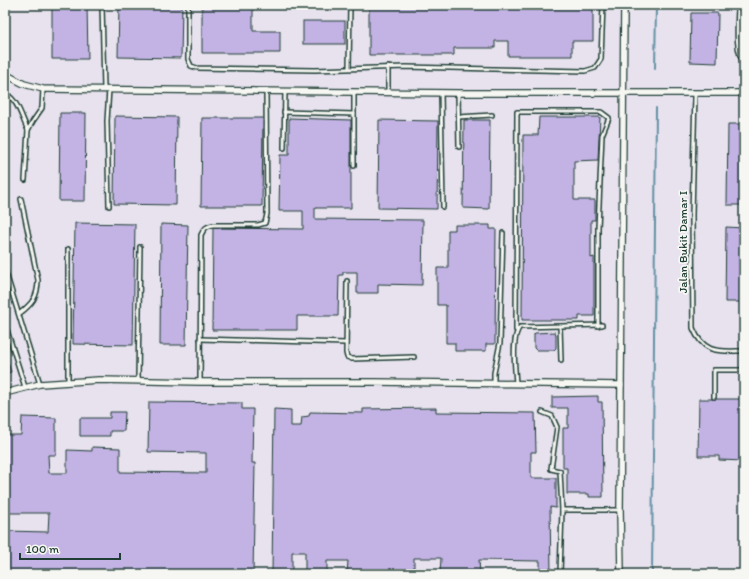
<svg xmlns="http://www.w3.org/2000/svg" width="749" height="579" font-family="Itim,sans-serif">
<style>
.built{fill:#e7e2ee}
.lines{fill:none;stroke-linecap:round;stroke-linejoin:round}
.stream{stroke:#6591a5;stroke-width:2}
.building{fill:#c3b3e4;stroke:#1f3d34}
.service-casing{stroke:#1f3d34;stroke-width:6}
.minor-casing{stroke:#1f3d34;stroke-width:8}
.service{stroke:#f6f6f2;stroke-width:3}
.minor{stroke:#f6f6f2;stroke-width:5.5}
.labels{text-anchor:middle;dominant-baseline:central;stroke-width:3.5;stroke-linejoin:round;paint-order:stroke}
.street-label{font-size:12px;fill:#1f3d34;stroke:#f6f6f2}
</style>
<rect width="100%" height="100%" fill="#f6f6f2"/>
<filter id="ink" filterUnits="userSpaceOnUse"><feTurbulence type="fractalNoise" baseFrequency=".025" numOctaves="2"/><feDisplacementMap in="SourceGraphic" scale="8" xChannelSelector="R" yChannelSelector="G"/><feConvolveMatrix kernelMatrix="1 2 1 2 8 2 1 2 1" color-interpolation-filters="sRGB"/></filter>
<g filter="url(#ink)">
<rect class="built" x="5" y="5" width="739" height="569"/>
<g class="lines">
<g class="stream">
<path d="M655,69L656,5"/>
<path d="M652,574L656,108"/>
</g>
</g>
<g class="building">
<path d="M52,5H87L88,59H52Z"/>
<path d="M119,5H182L181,58L118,57Z"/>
<path d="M202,5H253V31H280V53H202Z"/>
<path d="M369,5H593V41H572V56H508V41H495V48H454V55H369Z"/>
<path d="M691,13H718L717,63L690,62Z"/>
<rect x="303" y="21" width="42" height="23"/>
<path d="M60,113H86L85,201H59Z"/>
<path d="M115,116L177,117L176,205L114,204Z"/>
<path d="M539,117H600L598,160L574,161V200H595V220H591V258L594,257V316H579V320H522L523,135H538Z"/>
<path d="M202,118H263L262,206H201Z"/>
<path d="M289,118L351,120V208H315V219L423,220L422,285L378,284V293H357V272H343V275H339L338,316H297V330H212L213,228L303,229V211H279L280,155H289Z"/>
<path d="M379,120L438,121L437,209L378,208Z"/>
<path d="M464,120H490L489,209L463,208Z"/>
<path d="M728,124H744V205H727Z"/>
<path d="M75,223L135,224L133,345L73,344Z"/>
<path d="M161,224L188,225L186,345H160Z"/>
<path d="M455,225H490V229H496L495,344H486V351H455V343H446V305H437V268H448V230H455Z"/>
<path d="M726,227L744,228V302H725Z"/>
<path d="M555,332L556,335V348L554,350H536L534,348V334L535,333Z"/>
<path d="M5,356H6L11,372L5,374Z"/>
<path d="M598,396V402H602L603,497H589V494H567V468H563V428H568V408H552V397Z"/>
<path d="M699,399H744V461L719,460V456H698Z"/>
<path d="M149,402L242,403V409H253L252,463H255L253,574L47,571V574H5V531L48,532L49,513H5V435H21L22,417L56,418V455H48L49,473H67V450L92,451V447L120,448V472L206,473V453L148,452Z"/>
<path d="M436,408V412L535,413L536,452H531V478H556V508L550,507L551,574H540V561L479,560L480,574H440L441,558H414V574H347L348,561H327V574H305V552H292V574H272L274,409L291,410V426H301L302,417L309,416L310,412L363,413V409Z"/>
<path d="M110,412H125L124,431H110V436H80V418H110Z"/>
</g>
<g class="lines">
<g class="service-casing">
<g id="service">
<path d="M102,5L104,89"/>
<path d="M188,5V59L191,66L197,68L315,70L406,67L585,71L595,68L601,59L603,5"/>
<path d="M738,5C738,18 734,54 744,62"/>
<path d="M349,68L350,5"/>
<path d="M109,89L107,121L109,206"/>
<path d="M388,91V67"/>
<path d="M441,92L443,207"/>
<path d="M5,93C19,101 21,117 28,130"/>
<path d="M458,93L459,147"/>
<path d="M695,94L692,215L693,328C704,355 720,351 744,351"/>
<path d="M284,112L354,114"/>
<path d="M458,117L492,115"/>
<path d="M284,148L285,91"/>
<path d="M354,166V92"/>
<path d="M25,180L28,130L33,121L42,108L43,89"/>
<path d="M5,270L40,384"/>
<path d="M347,281L346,353L347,357L352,359L414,357"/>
<path d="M19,314C32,304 38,297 38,280L21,199"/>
<path d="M5,324L25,387"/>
<path d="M560,326L561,360"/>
<path d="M516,330L517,112H601L609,118L602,135L598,228V326"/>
<path d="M200,339L346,343"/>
<path d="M138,380L140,247"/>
<path d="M200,382L201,235C204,228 207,226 213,225H258L265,223L267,214L266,92"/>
<path d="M68,383V249"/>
<path d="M516,383C515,370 511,336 520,327L602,325"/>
<path d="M494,384V373L500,343L503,233"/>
<path d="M714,397V370H744"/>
<path d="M542,412L552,416L557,427L551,469L560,471L562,510"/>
<path d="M560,574L562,510H620"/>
</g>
</g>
<g class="minor-casing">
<g id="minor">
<path d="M5,74L24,84L43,89L458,93H744"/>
<path d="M5,393L40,384L99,380L200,382H375L621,385"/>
<path d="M621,574L620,510L624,5"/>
</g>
</g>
<use href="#service" class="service"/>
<use href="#minor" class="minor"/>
</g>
</g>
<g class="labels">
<g class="street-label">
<text transform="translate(683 242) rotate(-90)">Jalan Bukit Damar I</text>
</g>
</g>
<rect width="749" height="579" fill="none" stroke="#f6f6f2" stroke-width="20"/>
<rect x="10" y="10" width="729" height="559" fill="none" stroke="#1f3d34" stroke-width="1.5" filter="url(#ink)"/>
<path d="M20 553v6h100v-6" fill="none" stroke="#1f3d34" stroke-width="2"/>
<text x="26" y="553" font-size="12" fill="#1f3d34" stroke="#f6f6f2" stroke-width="3" paint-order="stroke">100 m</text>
</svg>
